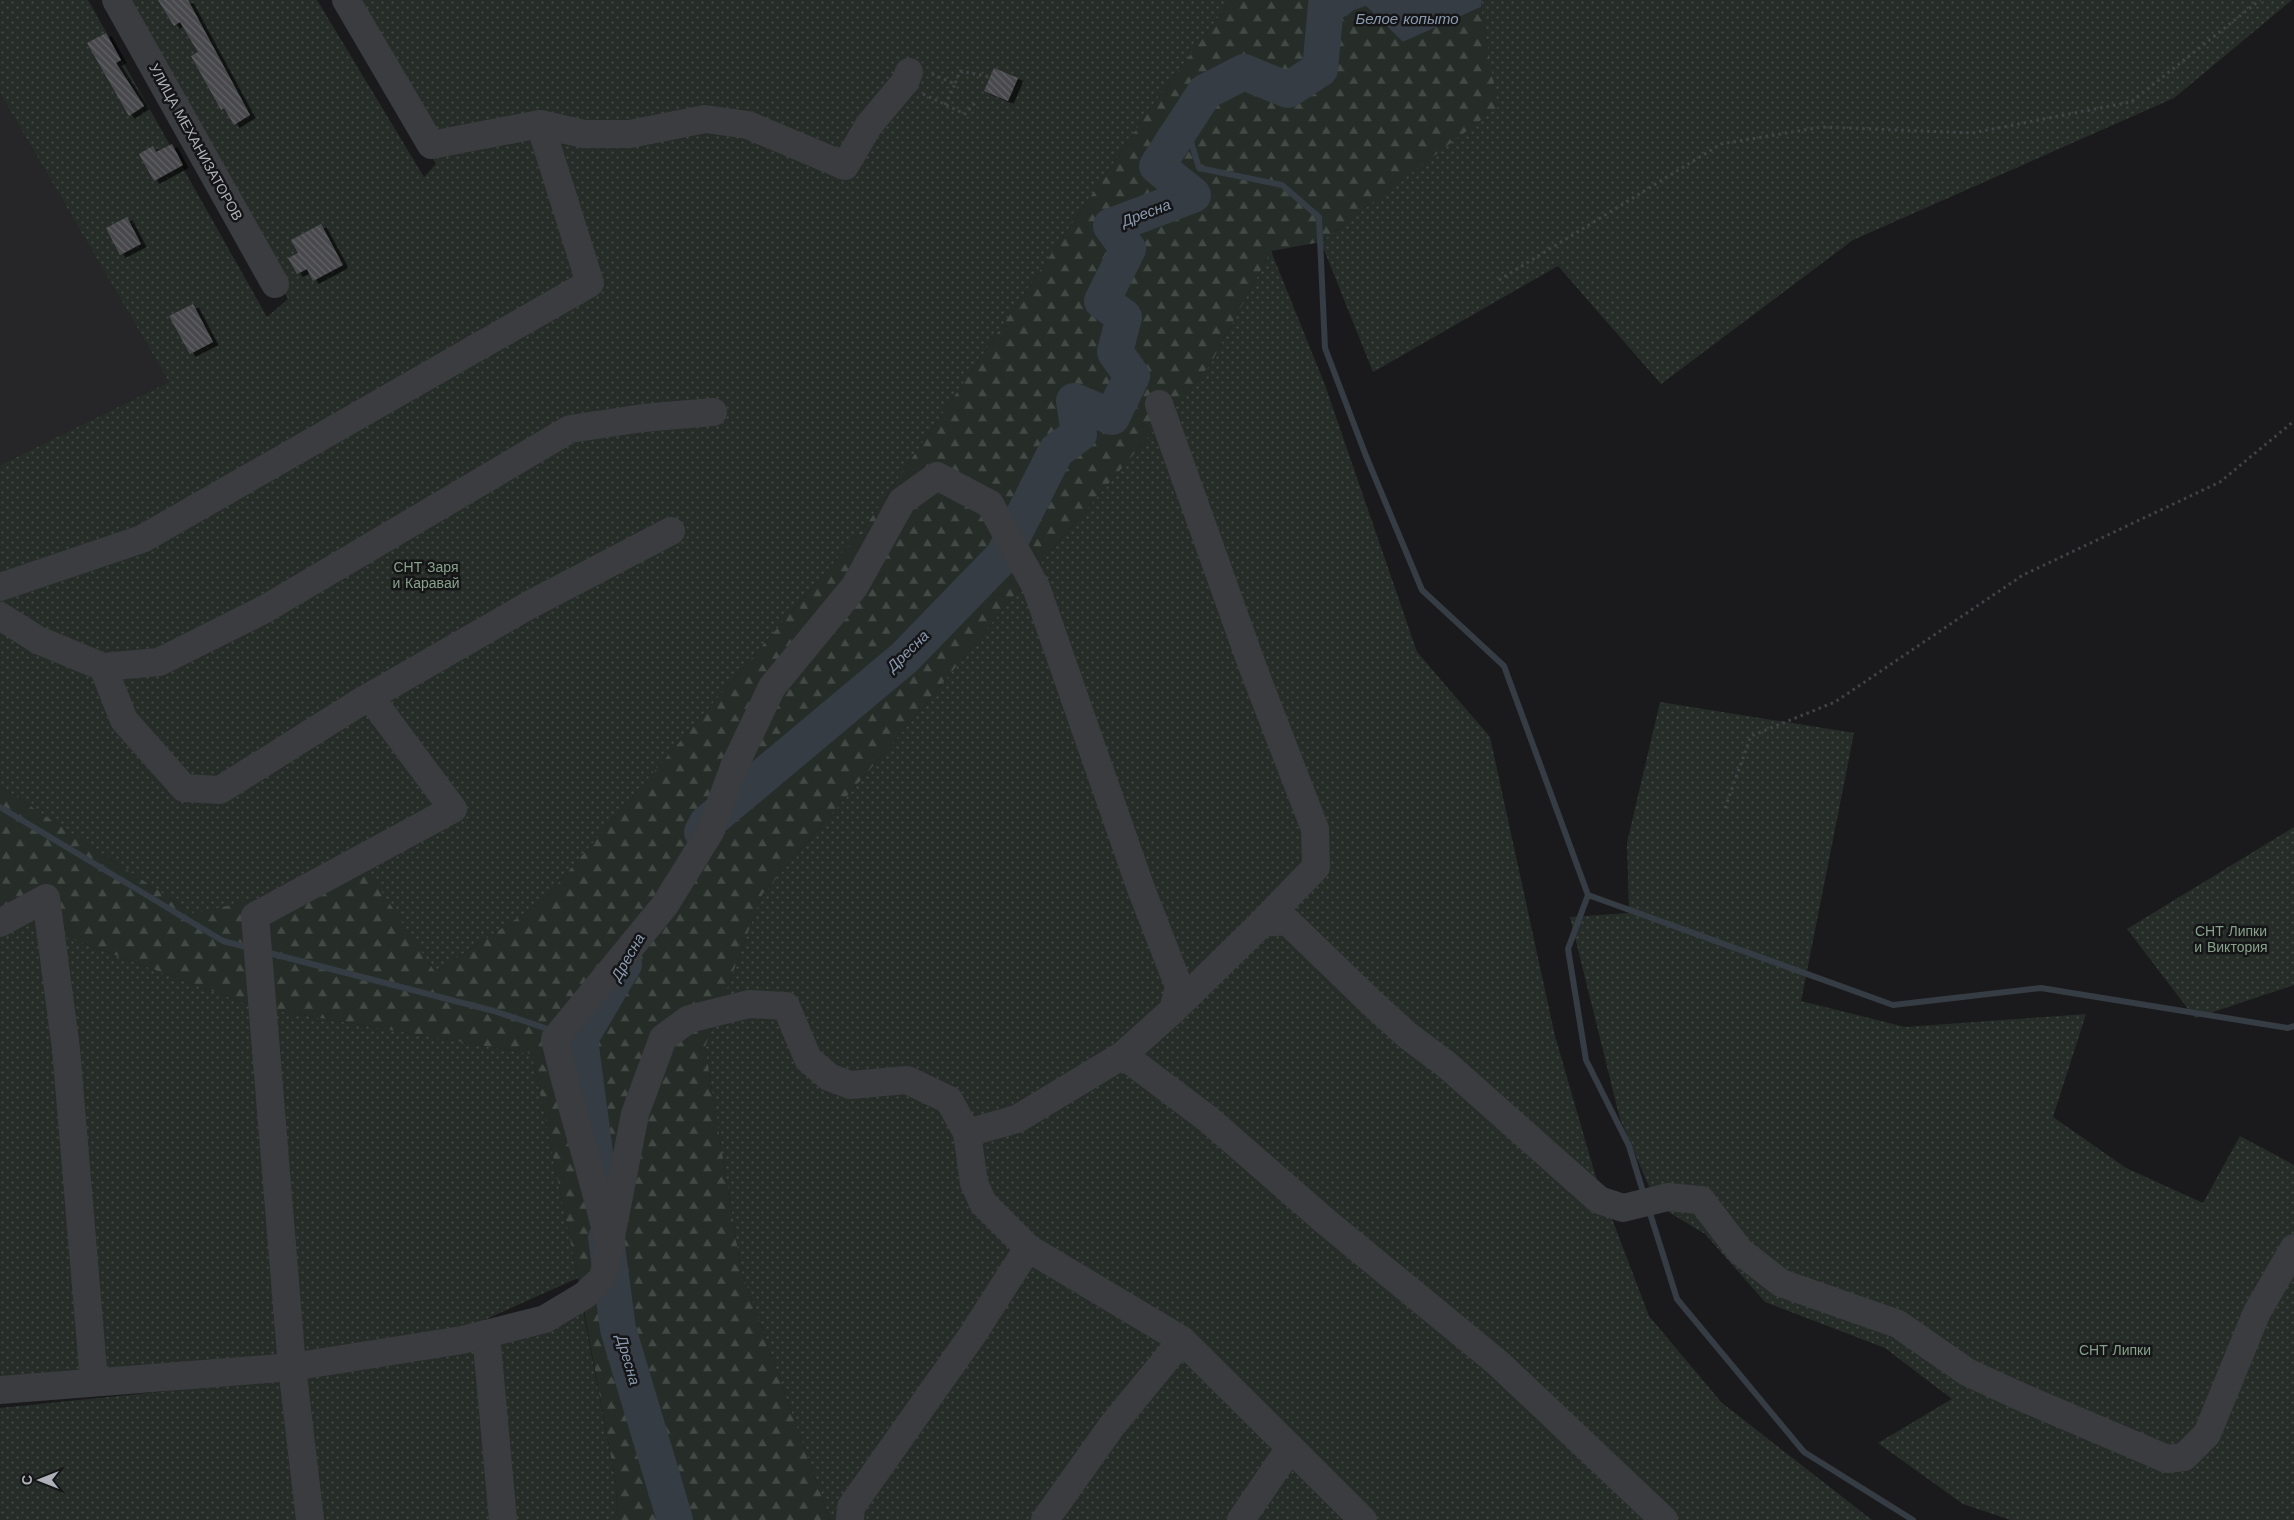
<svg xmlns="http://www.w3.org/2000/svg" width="2294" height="1520" font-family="'Work Sans',sans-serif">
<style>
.built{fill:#262629}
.green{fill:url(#green-dots)}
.forest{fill:url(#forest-firs)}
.water{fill:#353c44}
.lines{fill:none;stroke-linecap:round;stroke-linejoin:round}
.stream{stroke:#353c44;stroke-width:6}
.river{stroke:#353c44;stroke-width:36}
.building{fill:url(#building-back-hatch);filter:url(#shadow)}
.path{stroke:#414347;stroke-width:3;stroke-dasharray:2.5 4;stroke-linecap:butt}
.minor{stroke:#3b3c40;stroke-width:28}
.labels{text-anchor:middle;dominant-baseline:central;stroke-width:5;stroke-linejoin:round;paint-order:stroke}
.street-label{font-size:14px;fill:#aeb1ba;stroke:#151517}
.park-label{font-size:14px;fill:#87a28b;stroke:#151517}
.water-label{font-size:15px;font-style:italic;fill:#8a9bb0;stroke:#151517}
</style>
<defs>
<pattern id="green-dots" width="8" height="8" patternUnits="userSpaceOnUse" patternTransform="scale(1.25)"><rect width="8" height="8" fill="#262d28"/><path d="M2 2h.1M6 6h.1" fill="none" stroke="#434945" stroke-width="1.8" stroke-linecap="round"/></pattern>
<pattern id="forest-firs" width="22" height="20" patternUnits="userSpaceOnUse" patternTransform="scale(1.25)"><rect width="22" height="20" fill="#262d28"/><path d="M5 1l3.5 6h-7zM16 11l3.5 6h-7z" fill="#434945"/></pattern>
<pattern id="building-back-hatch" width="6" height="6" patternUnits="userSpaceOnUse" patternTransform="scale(1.25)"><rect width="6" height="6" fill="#494a4e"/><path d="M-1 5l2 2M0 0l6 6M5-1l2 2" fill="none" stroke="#616265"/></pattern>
<filter id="shadow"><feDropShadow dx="5.5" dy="3" stdDeviation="0" flood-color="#0009"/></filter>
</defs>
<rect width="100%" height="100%" fill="#1a1a1c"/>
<path class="built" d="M0,93L169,382L0,465Z"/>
<g class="green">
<path d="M0,0H88L267,317L288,299L118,0H317L424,177L436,164L337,0H1231L1155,102L867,524L542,902L435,972L368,872L194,914L0,786V465L169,382L0,93Z"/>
<path d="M1482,0H2292L2174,98L1853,240L1661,384L1558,266L1373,372L1321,242L1497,107L1481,7Z"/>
<path d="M1271,251L1325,385L1417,652L1490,737L1555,1036L1595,1174L1649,1316L1722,1403L1872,1520H830L741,1270L705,1047L762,895L910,723L1045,558L1210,365Z"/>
<path d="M1660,702L1854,733L1801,1001L1905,1027L2086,1014L2053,1117L2126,1168L2203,1203L2240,1136L2294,1165V1520H2011L1963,1504L1878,1443L1952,1399L1885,1348L1765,1302L1705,1234L1657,1205L1620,1119L1570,917L1629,913L1627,843Z"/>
<path d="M2294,827V985L2195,1018L2127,929Z"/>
<path d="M18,919L255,1007L532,1054L578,1278L455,1333L306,1357L0,1384V930Z"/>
<path d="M582,1304L616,1484L617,1520H0V1408L265,1381Z"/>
</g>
<path class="forest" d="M1231,0H1317L1320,21L1366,6L1403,42L1481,7L1498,107L1321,242L1271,251L1210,365L1045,558L910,723L762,895L705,1047L741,1270L830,1520H617L616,1484L578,1278L532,1054L255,1007L18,919L0,909V786L194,914L368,871L435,972L542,902L867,524L1155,102Z"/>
<path class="water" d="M1317,0H1482L1481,7L1403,42L1366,6L1320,22Z"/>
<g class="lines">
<g class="stream">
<path d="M1185,122L1199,168L1282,185L1319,217L1325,348L1366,456L1422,590L1504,666L1588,895L1893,1005L2041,988L2288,1028L2294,1026"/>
<path d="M0,807L223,941L250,948"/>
<path d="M1588,895L1568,949L1586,1060L1629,1146L1644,1195"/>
<path d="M265,952L494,1011L554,1031"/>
<path d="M566,1034L580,1039"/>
<path d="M1648,1207L1677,1299L1804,1452L1913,1520"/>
</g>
<g class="river">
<path d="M702,832L707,823L904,658L1003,556L1056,451L1079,434L1074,401L1112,417L1132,376L1115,352L1124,317L1102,301L1128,249L1111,226L1193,195L1157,166L1205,92L1244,72L1288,90L1320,69L1326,5L1338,0"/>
<path d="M598,1175L580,1039L624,964"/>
<path d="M606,1238L618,1329L675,1520"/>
</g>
</g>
<g class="building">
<path d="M158,0H188L250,115L234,125L224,108L221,110L191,56L198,52L180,22L174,26Z"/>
<path d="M106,33L121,60L116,63L144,106L129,116L87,43Z"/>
<path d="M994,68L1018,78L1008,101L984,91Z"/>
<path d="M172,144L183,165L154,181L139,154L153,146L156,152Z"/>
<path d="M127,217L141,244L120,255L106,228Z"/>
<path d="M321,224L343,265L313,281L307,269L297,274L288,258L298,253L291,240Z"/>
<path d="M193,304L213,342L190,354L169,316Z"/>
</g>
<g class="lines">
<g class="path">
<path d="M932,74L955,84L960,71L991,77"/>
<path d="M923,94L965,114L976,102"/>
<path d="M945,105L955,84"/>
<path d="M1499,280L1721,144L1822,127L1972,133L2131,102L2260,0"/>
<path d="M1725,808L1751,736L1835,702L2023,575L2220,482L2294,421"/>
</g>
<g class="minor">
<path d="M116,0L275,284"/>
<path d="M346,0L431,145L540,124L584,134H630L705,119L748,125L845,166L869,125L905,82L909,72"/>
<path d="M1159,404L1253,668L1315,829L1316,867L1262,923"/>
<path d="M0,587L142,539L590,283L540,124"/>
<path d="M0,616L38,640L103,667L159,662L265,609L570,429L643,418L713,412"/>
<path d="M103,667L124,720L184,788L220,790L357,704L531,604L671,531"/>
<path d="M0,923L46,898L66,1049L94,1381"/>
<path d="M1123,1055L1208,1119L1325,1221L1498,1363L1664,1520"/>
<path d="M967,1133L1017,1119L1123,1055L1173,1010L1262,923L1287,921L1373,1004L1407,1035L1447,1065L1599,1200L1623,1208L1668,1197L1701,1200L1740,1251L1781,1283L1898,1324L1967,1372L2019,1396L2167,1459L2184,1457L2207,1434L2257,1312L2294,1248"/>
<path d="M607,1235C591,1169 570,1105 555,1039L665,905L710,832L734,767L772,687L855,586L902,501L937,476L990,504L1036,587L1140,886L1179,987L1173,1010"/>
<path d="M486,1334L503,1520"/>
<path d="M0,1390L292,1367L462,1340L545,1319L585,1295L603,1278L635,1114L663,1038L689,1019L749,1004L786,1006L808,1059L829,1077L850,1085L907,1080L949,1100L967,1133L974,1183L983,1203L1028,1248L1182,1340L1363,1520"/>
<path d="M310,1520L292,1367L255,916L453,809L370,697"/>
<path d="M850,1520L851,1507L973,1334L1028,1248"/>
<path d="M1045,1520L1111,1427L1182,1340"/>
<path d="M1241,1520L1290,1448"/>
</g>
</g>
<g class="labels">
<g class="street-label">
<text transform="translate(196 142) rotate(61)">УЛИЦА МЕХАНИЗАТОРОВ</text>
</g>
<g class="park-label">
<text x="426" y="567">СНТ Заря<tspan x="426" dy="16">и Каравай</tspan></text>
<text x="2231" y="931">СНТ Липки<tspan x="2231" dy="16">и Виктория</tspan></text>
<text x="2115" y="1350">СНТ Липки</text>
</g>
<g class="water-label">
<text x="1407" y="19">Белое копыто</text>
<text transform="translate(1146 213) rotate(-21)">Дресна</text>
<text transform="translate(908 651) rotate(-44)">Дресна</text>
<text transform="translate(628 957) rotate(-60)">Дресна</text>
<text transform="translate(628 1360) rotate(74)">Дресна</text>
</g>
</g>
<g transform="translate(40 1480) rotate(270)" stroke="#151517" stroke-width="4" paint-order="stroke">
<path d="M0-4L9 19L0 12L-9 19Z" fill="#aeb1ba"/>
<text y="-8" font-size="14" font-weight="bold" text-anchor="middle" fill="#aeb1ba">С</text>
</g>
</svg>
